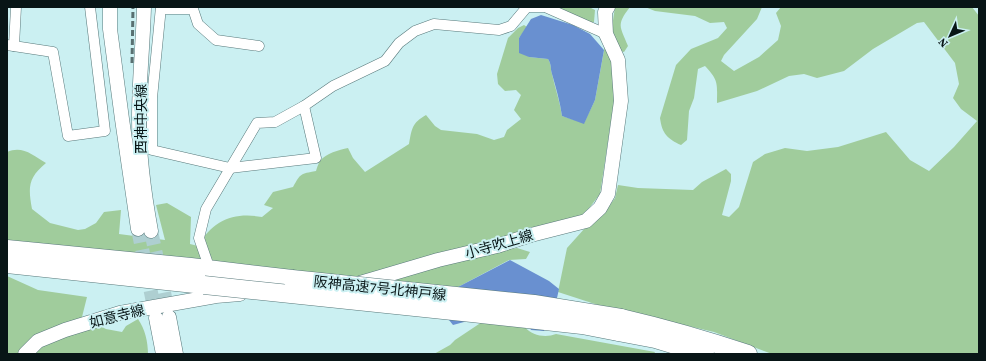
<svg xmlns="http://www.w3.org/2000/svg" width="986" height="361" font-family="'Source Serif 4','Noto Sans JP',serif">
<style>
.green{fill:#a0cc9c}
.water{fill:#6990d0}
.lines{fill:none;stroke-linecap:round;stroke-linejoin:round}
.secondary-tunnel{stroke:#aecfd1;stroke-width:14;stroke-dasharray:14 7;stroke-linecap:butt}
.street-casing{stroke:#58797b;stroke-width:11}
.secondary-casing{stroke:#58797b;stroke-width:15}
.highway-casing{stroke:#58797b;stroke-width:19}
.street{stroke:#fff;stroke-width:10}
.secondary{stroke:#fff;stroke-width:14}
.highway{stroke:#fff;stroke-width:18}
.rail{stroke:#597071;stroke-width:3;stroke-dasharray:6 3;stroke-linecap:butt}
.highway-bridge-casing{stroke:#58797b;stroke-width:19;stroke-linecap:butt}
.highway-bridge{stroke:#fff;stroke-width:18}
.labels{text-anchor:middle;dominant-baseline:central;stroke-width:4;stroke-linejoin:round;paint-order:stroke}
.street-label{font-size:14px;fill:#081516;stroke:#cbf0f2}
</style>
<rect width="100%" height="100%" fill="#cbf0f2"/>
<g class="green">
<path d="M554,7H589L595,10L594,22H588Z"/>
<path d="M615,7H630C616,25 620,26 628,46L624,52L617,50L612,27Z"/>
<path d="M645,7H762L757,19L724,55L721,61L734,71L759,57L778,40L781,26L776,13L781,7H972L979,16V354H772L714,332L598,305L558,292L567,248L585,228L602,216L615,198L618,185L638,188L693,190L702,182L726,169L731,174V181L722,215L729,217L739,207L753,162L765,154L785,148L807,151L838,147L886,132L910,160L929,171L954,147L977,121L961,109L953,98L959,84L955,63L924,22L917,23L873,49L844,71L817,78L804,74L789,76L757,91L717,103C717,83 719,81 705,66L698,69L694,98L689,111L687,140L681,145C668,139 662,134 660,118L676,65L691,49L718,38L727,28L724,22L710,23L695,16L655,11Z"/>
<path d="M524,25L527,27L519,38L529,57L548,59C552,66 550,67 552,74C555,88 560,102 562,116L584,123L595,100L605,45L614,65L615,95L600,194L590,207L579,218L365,278L7,241V152C22,145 33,155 46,163C28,178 28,187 32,209L50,223L78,230L85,229L96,223L104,212L121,210L119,234L165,240L156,205L167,203L191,217L190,244L198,246C213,220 234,212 262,217L273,208L264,205L273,192L293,187C301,173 300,174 316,171C317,168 318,164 320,161C326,153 339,150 348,148L353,158L365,172L409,144C412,128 412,123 426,115L435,126L441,130L477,134L494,140L504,137L507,130L521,119L514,110L521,95L516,90L505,91L498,84L497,74L508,38L518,28Z"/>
<path d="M517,248L530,252L526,259L509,260L458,287L388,281L488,252Z"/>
<path d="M7,276L38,290L87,297L82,317L106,329L122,332L126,326L138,319C145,329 148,342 148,354H7Z"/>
<path d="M482,322L525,327C532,336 546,338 556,334L655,352L654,354H434L450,345L455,340Z"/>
</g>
<g class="water">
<path d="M541,15L573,25L590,34L604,50L595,100L584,124L562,116C560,102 556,88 552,74C550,67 552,66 548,59L529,57L519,53V38L531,19Z"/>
<path d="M510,260L549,281L559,289L557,298L544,331L531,330L524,319L486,316L453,325L433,300Z"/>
</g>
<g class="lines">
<g class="secondary-tunnel">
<path d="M138,229L156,317"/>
<path d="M151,231L169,316"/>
</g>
<g class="street-casing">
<g id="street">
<path d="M161,7L152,98V150L230,168L316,158L304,106"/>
<path d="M161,9H193L198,24L216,40L259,46"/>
<path d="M7,45L53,52L68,136L105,131L90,7"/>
<path d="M14,46L16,7"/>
<path d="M207,261L199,238L206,209L257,123L275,122L304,106L333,86L385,61L399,43L415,31L434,24L499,30L511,26L527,7H545L606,34"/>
</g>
</g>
<g class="secondary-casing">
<g id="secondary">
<path d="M110,7V29L122,119L138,229"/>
<path d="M144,7C143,44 139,81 139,118C139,156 144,193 151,231"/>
<path d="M360,283L438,260L497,246L531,235L586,221L600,208L608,194L621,101L618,60L606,34L605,12L608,7"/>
<path d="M169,317L176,354"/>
<path d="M156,318L163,354"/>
<path d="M25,354L38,341L65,330L120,313L216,296L240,294"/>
</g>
</g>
<g class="highway-casing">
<g id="highway">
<path d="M7,249L191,267L292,279"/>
<path d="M7,264L204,285"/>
<path d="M621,318C664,328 706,340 748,354"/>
<path d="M618,332L655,339L705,354"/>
</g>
</g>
<use href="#street" class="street"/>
<use href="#secondary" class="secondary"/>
<use href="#highway" class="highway"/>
<path class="rail" d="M132,63L133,7"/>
<g class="highway-bridge-casing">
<g id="highway-bridge">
<path d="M292,279L534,304L621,318"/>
<path d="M204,285L472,313L582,325L618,332"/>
</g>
</g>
<use href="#highway-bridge" class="highway-bridge"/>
</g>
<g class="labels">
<g class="street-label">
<text transform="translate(141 119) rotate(-90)">西神中央線</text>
<text transform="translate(499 244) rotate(-16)">小寺吹上線</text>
<text transform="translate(380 288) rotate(6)">阪神高速7号北神戸線</text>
<text transform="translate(117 316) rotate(-14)">如意寺線</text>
</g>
</g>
<rect width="986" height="361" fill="none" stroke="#081516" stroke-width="16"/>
<g transform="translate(950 36) rotate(226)" stroke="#cbf0f2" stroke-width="3" paint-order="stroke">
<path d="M0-3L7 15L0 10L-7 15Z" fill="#081516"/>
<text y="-6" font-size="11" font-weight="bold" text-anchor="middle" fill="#081516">N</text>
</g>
</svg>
